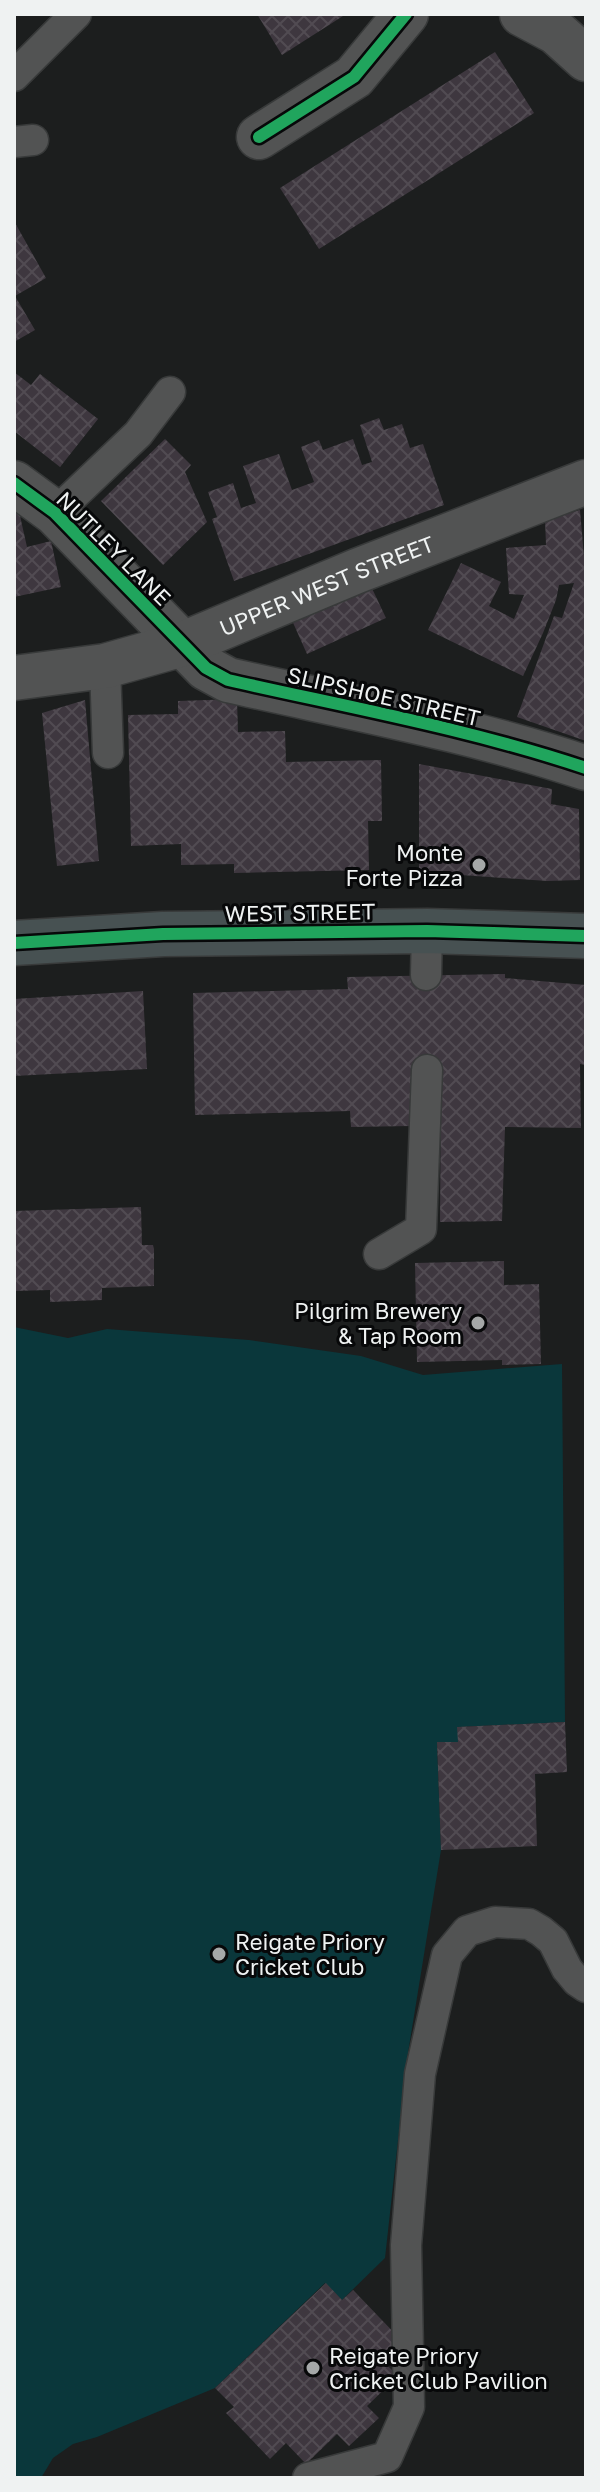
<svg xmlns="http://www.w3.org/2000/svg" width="600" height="2492" font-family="'Golos Text',sans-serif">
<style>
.pitch{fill:#0a373b}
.building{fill:url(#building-cross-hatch)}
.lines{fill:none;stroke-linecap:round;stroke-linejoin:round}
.lane-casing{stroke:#383a3a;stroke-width:33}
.street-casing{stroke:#383a3a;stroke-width:47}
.primary-casing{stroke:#383a3a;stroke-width:47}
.lane{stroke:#525353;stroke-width:30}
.street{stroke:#525353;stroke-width:44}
.primary{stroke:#475152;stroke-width:44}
.cycleway-casing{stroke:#070809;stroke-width:17}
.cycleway{stroke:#20a55d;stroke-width:12}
.poi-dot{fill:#a5a8a8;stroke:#070809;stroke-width:3}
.labels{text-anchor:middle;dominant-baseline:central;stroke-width:6;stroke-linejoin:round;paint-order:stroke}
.street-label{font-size:22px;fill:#eff2f2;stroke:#070809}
.poi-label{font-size:22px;fill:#eff2f2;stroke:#070809;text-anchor:end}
</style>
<defs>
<pattern id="building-cross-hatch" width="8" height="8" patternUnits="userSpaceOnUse" patternTransform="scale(2)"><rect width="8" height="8" fill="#3e373f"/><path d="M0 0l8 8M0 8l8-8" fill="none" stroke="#514b52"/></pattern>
</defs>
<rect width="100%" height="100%" fill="#1c1e1e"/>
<path class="pitch" d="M14,1327L68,1338L107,1329L249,1340L361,1356L423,1375L562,1364L565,1722L458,1727V1742L437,1743L441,1850L407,2059L385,2258L342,2300L325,2283L215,2388L97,2437L73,2444L53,2458L41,2478H14Z"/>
<g class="building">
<path d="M257,14H342L343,16L282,55Z"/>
<path d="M495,52L534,113L319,249L280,188Z"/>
<path d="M14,221L46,278L15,296L35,330L14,342Z"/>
<path d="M14,372L31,385L40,374L98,419L60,467L14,431Z"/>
<path d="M379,418L384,430L402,424L410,448L423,444L444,505L234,581L212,519L217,517L208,492L233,483L241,508L256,503L243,466L279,454L292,490L314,482L301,447L319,440L323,450L353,439L362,465L372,462L360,425Z"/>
<path d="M165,439L191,465L185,472L207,522L163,565L101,501Z"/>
<path d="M18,507L27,547L51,541L61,587L14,597V508Z"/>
<path d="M580,510L586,580V741L517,717L554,616L562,618L574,583L559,585L556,600L543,633L523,676L428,630L461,563L501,582L489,606L514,619L524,595L509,594L506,548L546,545L545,520Z"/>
<path d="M368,580L386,618L307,654L290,616Z"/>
<path d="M237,699L238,732L285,731L286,762L381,760L382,821H368L369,870L234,873V864L181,865V844L131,846L128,715L178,714V701Z"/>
<path d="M85,700L99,861L57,866L42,713Z"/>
<path d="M419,764L552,789L551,804L579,809L580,880L547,881L419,872Z"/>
<path d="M505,974V978L586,985V1065L580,1064L581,1128L505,1127L502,1221L440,1222L441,1072H411L412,1126L351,1127L350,1111L195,1115L193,993L348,989L347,977Z"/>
<path d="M143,991L147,1069L14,1076V999Z"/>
<path d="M141,1207L142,1245H153L154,1249V1286L102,1288V1300L50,1302V1290L14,1291V1211Z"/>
<path d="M504,1261V1285L539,1284L541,1364L502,1365V1360L417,1362L415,1263Z"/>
<path d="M565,1722L567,1772L535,1774L537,1846L441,1850L437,1742H458L457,1727Z"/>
<path d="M326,2283L342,2300L353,2290L403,2342L383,2361L398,2376L367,2406L379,2418L349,2446L337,2434L306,2464L286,2443L270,2459L226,2413L234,2407L215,2388Z"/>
</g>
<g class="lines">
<g class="lane-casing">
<g id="lane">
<path d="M14,76L76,14"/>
<path d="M14,142L33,140"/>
<path d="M55,513L138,434L170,392"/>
<path d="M105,666L108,753"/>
<path d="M426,975L427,931"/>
<path d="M379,1254L421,1229L427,1070"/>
<path d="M308,2478L387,2457L409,2407L406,2245L420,2074L447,1955L467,1931L495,1922L529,1924L541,1931L553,1941L567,1969L577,1981L586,1987"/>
</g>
</g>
<g class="street-casing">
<g id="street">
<path d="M522,14L556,32L586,59"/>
<path d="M259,137L354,77L406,14"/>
<path d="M14,483L55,513L206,668L228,680C347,707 470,729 586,768"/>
<path id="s1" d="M14,678L105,666L183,644L357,571L586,482"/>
</g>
</g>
<g class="primary-casing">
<path id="primary" d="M14,943L163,934L427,931L586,936"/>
</g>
<use href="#lane" class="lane"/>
<use href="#street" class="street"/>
<use href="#primary" class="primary"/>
<g class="cycleway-casing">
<g id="cycleway">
<path d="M259,137L354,77L406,14"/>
<path d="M14,483L55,513L206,668L228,680C347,707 470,729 586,768"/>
<path d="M14,943L163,934L427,931L586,936"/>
</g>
</g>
<use href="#cycleway" class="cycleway"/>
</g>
<g class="poi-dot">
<circle cx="479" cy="865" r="8"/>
<circle cx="478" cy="1323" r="8"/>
<circle cx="219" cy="1954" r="8"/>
<circle cx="313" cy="2368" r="8"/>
</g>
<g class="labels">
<g class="street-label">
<text transform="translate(114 548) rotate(45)">NUTLEY LANE</text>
<text stroke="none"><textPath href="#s1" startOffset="328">UPPER WEST STREET</textPath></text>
<text transform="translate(384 696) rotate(13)">SLIPSHOE STREET</text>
<text transform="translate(300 912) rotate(-1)">WEST STREET</text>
</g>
<g class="poi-label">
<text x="463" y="852">Monte<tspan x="463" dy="25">Forte Pizza</tspan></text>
<text x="462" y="1310">Pilgrim Brewery<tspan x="462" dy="25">&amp; Tap Room</tspan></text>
<text x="235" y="1941" text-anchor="start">Reigate Priory<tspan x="235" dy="25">Cricket Club</tspan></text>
<text x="329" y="2355" text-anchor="start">Reigate Priory<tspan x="329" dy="25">Cricket Club Pavilion</tspan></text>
</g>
</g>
<rect width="600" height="2492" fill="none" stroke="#eff2f2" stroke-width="32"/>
</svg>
